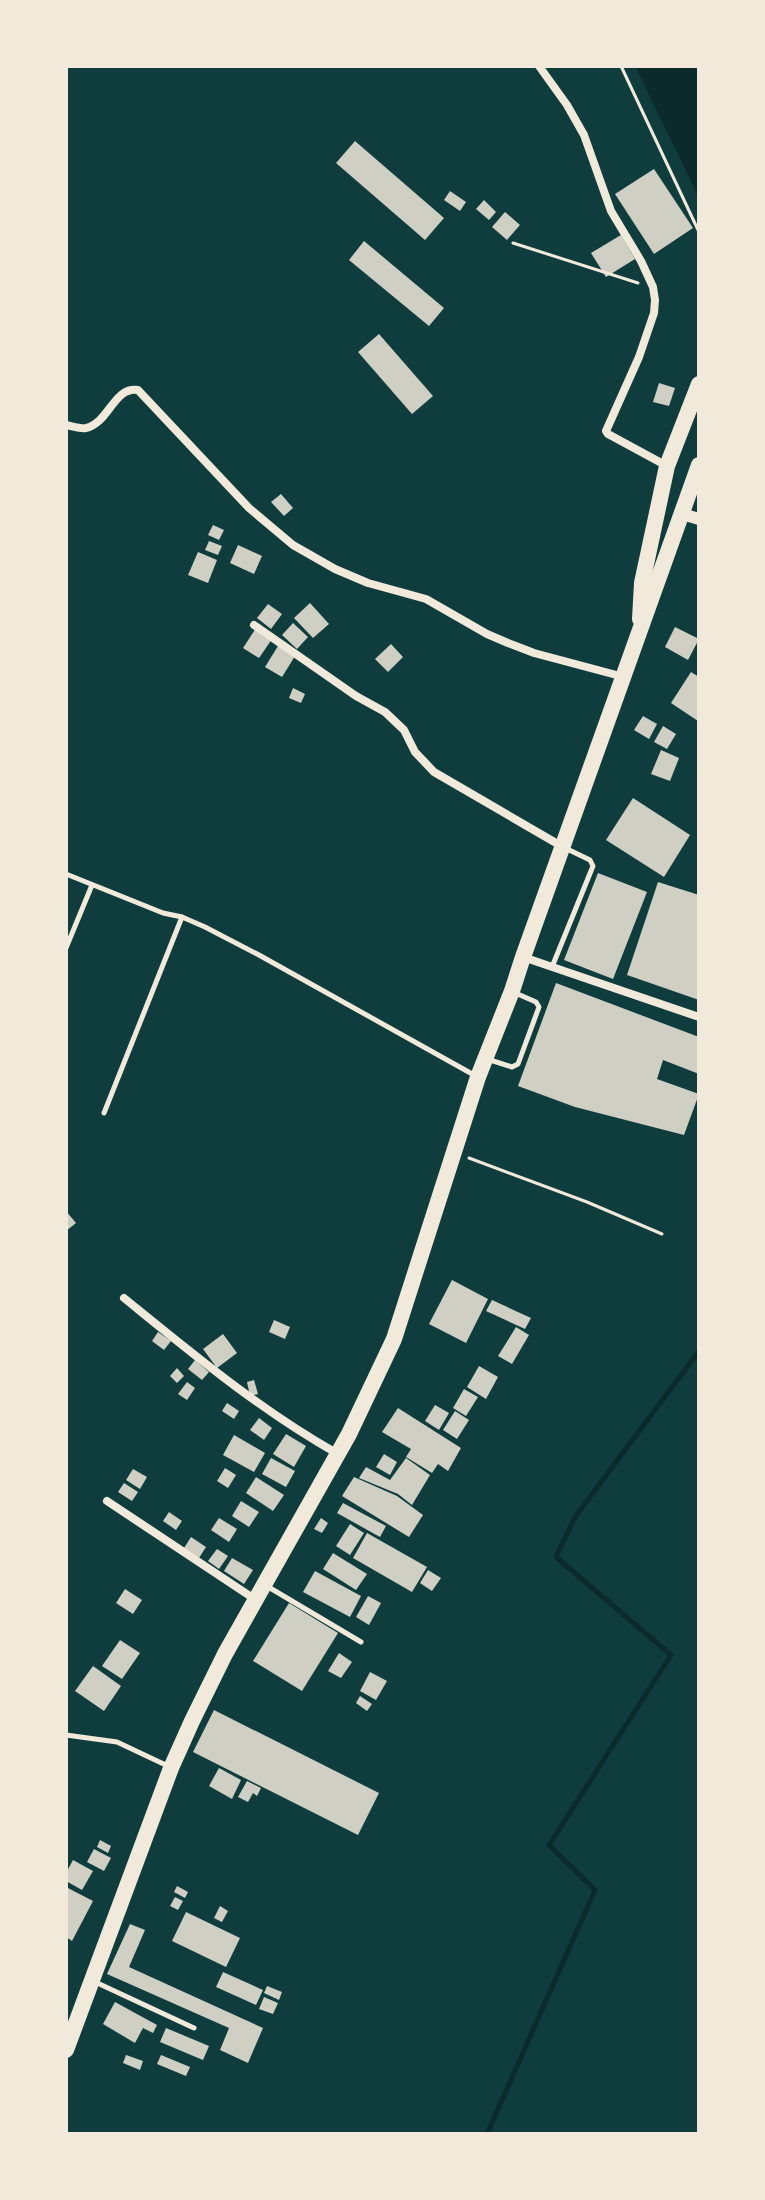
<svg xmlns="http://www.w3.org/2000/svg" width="765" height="2200" font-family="'Source Serif 4',serif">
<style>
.water{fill:#0a2a2b}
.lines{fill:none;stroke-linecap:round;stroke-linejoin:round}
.stream{stroke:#0a2a2b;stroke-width:5}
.building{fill:#cfcfc3}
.path{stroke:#f1e9da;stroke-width:3}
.service{stroke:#f1e9da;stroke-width:5}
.minor{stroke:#f1e9da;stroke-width:8}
.tertiary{stroke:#f1e9da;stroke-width:12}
.trunk{stroke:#f1e9da;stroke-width:16}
</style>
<rect width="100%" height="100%" fill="#0f3d3e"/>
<path class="water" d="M635,66H699V198Z"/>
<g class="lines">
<path class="stream" d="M487,2134L595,1890L549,1845L671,1655L556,1557L575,1517L699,1351"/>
</g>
<g class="building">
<path d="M355,141L444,218L425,240L336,163Z"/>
<path d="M654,169L693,228L654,254L615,194Z"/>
<path d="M450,191L466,202L460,211L444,200Z"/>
<path d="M484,200L496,212L489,220L476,209Z"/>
<path d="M505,212L520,225L507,240L492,227Z"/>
<path d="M621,235L635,259L606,277L591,253Z"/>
<path d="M364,241L444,308L429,326L349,260Z"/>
<path d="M379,334L433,396L412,414L358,352Z"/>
<path d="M659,383L675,388L669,406L653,402Z"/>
<path d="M281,494L293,508L284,516L271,502Z"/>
<path d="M213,525L224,530L219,540L208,535Z"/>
<path d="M209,541L222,546L218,555L205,550Z"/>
<path d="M238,545L262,556L254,574L230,563Z"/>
<path d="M198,552L217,560L208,583L188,575Z"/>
<path d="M310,603L329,624L313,638L294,618Z"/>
<path d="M268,604L282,614L271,629L257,618Z"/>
<path d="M293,623L308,637L297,649L282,635Z"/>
<path d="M675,627L699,639L688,660L665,647Z"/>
<path d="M256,628L272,639L259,658L243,648Z"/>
<path d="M391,644L403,657L388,672L375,659Z"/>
<path d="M278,646L295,656L282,677L265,667Z"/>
<path d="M691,672L699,677L698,721L671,703Z"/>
<path d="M293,688L305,694L301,703L289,698Z"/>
<path d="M643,716L657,724L649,739L634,730Z"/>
<path d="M663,726L676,734L667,749L654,742Z"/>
<path d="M661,750L679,758L670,781L651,774Z"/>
<path d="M633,798L690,835L664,877L606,840Z"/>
<path d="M598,873L647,892L613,979L564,960Z"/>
<path d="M658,882L699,895V1000L627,975Z"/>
<path d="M556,983L699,1037V1074L663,1060L657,1079L699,1094L684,1135L575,1107L518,1086Z"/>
<path d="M66,1211L76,1223L66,1231Z"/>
<path d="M452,1280L488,1299L466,1343L429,1324Z"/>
<path d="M492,1300L531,1318L525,1329L486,1311Z"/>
<path d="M274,1320L290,1327L285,1339L269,1332Z"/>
<path d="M516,1327L529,1335L512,1364L498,1356Z"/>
<path d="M158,1332L171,1341L164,1350L152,1341Z"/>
<path d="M223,1334L237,1353L217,1368L203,1349Z"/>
<path d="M195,1360L209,1372L202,1380L188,1369Z"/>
<path d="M479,1366L498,1377L486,1399L467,1387Z"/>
<path d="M177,1368L184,1376L177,1383L170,1376Z"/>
<path d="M254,1380L258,1394L250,1396L247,1382Z"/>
<path d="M187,1382L195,1388L187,1400L178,1394Z"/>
<path d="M464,1389L478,1397L466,1416L453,1408Z"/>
<path d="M227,1403L239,1411L234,1419L222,1411Z"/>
<path d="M435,1405L449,1413L439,1430L425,1421Z"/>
<path d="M398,1408L461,1448L448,1471L438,1464L432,1473L406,1457L411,1449L382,1432Z"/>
<path d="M455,1411L469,1420L457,1439L443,1430Z"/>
<path d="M259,1418L272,1428L264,1440L250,1430Z"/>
<path d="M286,1434L306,1446L294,1467L273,1454Z"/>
<path d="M234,1435L265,1453L254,1472L223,1455Z"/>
<path d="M384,1454L397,1462L390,1475L376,1467Z"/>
<path d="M271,1458L295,1471L286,1487L262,1474Z"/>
<path d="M406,1458L430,1475L412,1505L398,1494L359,1478L366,1467L390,1480Z"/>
<path d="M225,1468L236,1475L228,1488L217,1481Z"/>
<path d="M133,1469L147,1477L140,1489L126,1480Z"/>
<path d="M256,1477L284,1495L273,1511L246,1493Z"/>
<path d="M354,1477L397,1496L423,1515L409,1537L342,1496Z"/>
<path d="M124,1483L138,1492L132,1501L118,1492Z"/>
<path d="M241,1501L259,1512L249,1527L232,1516Z"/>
<path d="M343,1503L386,1526L380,1537L337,1513Z"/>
<path d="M169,1512L182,1521L176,1530L163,1521Z"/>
<path d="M219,1518L237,1529L229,1542L211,1530Z"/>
<path d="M321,1518L328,1523L322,1533L314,1529Z"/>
<path d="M350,1524L364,1533L350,1555L336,1546Z"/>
<path d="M367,1533L427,1567L412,1592L353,1558Z"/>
<path d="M191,1537L206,1547L199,1558L184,1548Z"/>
<path d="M217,1549L228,1556L219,1569L208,1561Z"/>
<path d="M333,1553L367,1574L356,1590L323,1569Z"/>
<path d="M232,1558L253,1570L244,1584L224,1571Z"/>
<path d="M428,1570L441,1578L432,1591L420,1583Z"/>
<path d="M315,1571L361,1596L350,1617L303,1592Z"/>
<path d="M125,1589L142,1600L133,1614L116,1603Z"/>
<path d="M368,1596L381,1603L369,1625L356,1617Z"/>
<path d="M289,1603L338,1633L302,1691L253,1661Z"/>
<path d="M120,1640L140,1653L122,1679L102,1666Z"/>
<path d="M339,1653L352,1662L341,1678L328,1671Z"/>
<path d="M93,1666L121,1686L104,1711L75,1691Z"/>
<path d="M370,1672L387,1681L376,1700L360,1691Z"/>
<path d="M360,1696L372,1704L367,1711L356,1703Z"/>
<path d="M214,1710L379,1793L358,1835L193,1752Z"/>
<path d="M219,1768L241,1780L232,1799L209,1786Z"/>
<path d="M247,1781L261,1788L257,1796L253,1793L248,1802L238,1797Z"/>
<path d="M100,1840L111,1846L108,1853L97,1847Z"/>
<path d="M94,1849L111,1858L104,1871L87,1862Z"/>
<path d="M73,1860L93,1871L82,1890L66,1881V1873Z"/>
<path d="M177,1886L188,1892L185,1898L174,1892Z"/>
<path d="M66,1887L93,1901L72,1941L66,1937Z"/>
<path d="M175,1897L183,1901L178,1910L170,1906Z"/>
<path d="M220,1906L228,1911L222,1922L214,1918Z"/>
<path d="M186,1912L240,1938L226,1967L172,1941Z"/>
<path d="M130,1924L145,1930L129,1967L263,2028L248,2063L220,2050L229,2028L107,1974Z"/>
<path d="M223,1972L263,1990L256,2005L216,1987Z"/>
<path d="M267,1986L282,1992L279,2000L264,1993Z"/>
<path d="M264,1997L278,2003L273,2014L259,2009Z"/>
<path d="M115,2002L157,2025L153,2033L143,2028L135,2043L103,2024Z"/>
<path d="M166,2028L209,2046L203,2060L160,2042Z"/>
<path d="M126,2055L143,2061L140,2070L123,2063Z"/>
<path d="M161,2055L190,2067L186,2076L157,2064Z"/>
</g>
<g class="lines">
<g class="path">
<path d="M621,66L699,232"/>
<path d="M513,243L638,283"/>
<path d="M469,1158L587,1202L662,1234"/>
</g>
<g class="service">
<path d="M66,874L163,913L182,917L205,927L259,955L474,1075"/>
<path d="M66,948L92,885"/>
<path d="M552,967L593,866L590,860L565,848"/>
<path d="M487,1059L512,1067L518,1064L539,1007L536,1002L513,992"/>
<path d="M104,1113L182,917"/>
<path d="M265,1585L361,1642"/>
<path d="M66,1735L117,1742L170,1767"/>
<path d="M93,1981L194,2028"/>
</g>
<g class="minor">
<path d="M539,66L567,105L584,135L611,211L641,261L653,287L655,300L654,313L639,357L606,431L608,434L667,466"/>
<path d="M66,425C72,426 80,429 86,428C109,423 114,386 138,390L249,508L293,545L335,569L368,583L426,599L487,634L508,643L534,653L624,677"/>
<path d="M254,625L356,696L385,712L404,730L415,752L434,772L563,847"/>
<path d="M523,957L699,1017"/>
<path d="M124,1298C193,1354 260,1410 338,1454"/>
<path d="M107,1501L256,1600"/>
</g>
<path class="tertiary" d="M682,514L699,519"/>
<g class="trunk">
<path d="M640,619L642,583L667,466L699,384"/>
<path d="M66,2050L171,1768L192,1721L225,1654L349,1434L394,1339L478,1077L512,991L523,957L699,465"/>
</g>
</g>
<rect width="765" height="2200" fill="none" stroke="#f1e9da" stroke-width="136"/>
</svg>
